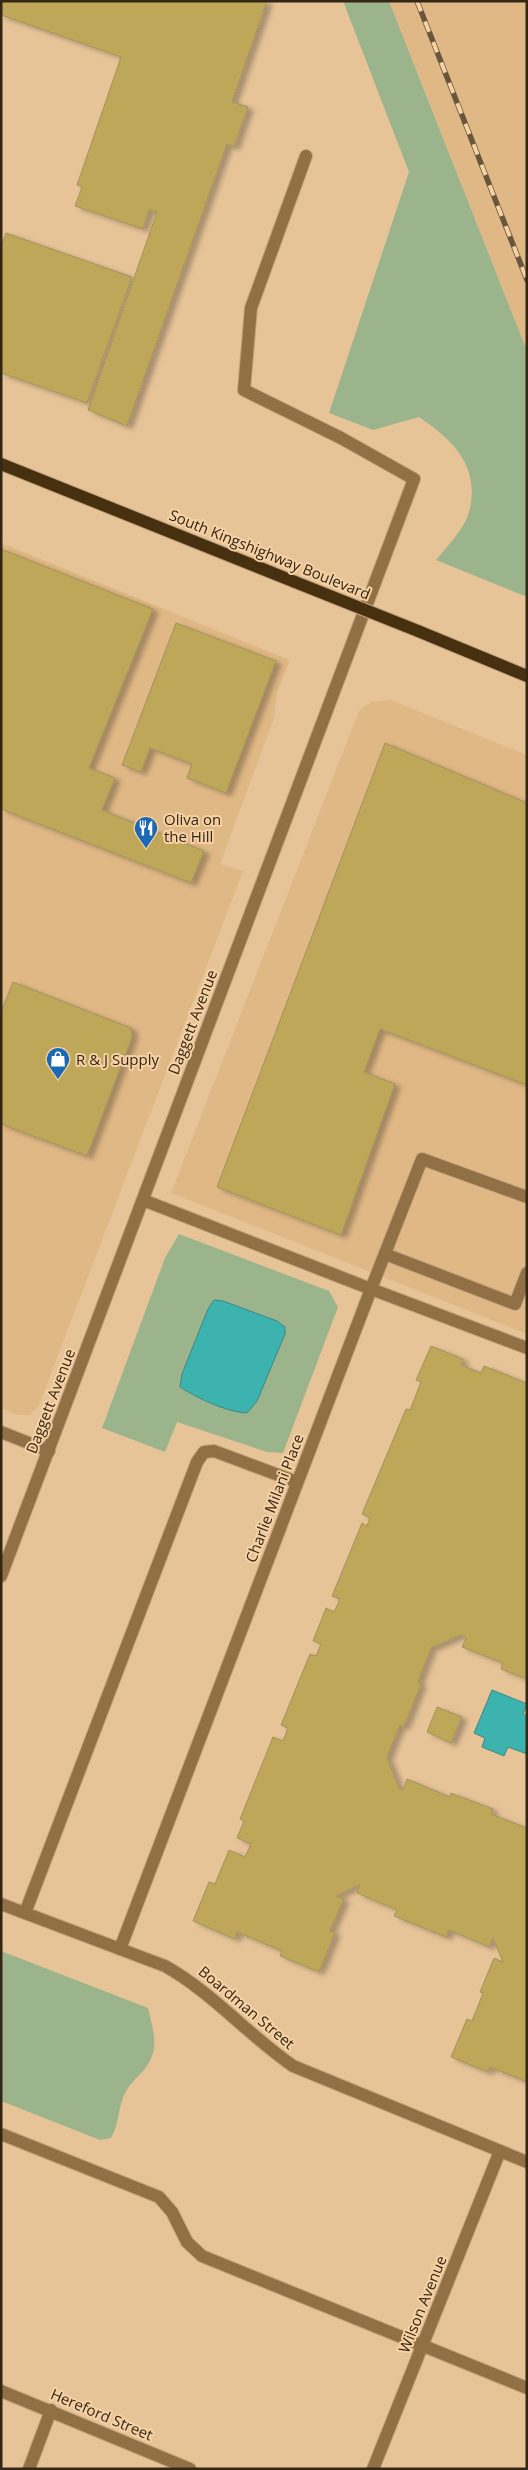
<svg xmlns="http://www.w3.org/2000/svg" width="528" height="2470" font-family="'Open Sans',sans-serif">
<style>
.built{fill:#e0b885}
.green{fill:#9cb48c}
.water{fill:#3db3b0;stroke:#3a8982}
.building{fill:#bea758;stroke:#a1925f;filter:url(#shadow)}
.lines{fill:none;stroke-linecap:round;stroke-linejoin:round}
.minor-casing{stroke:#c3a47e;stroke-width:14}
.major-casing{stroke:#c3a47e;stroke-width:14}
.minor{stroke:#917045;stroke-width:12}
.major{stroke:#463010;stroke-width:12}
.rail-casing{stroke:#6a563d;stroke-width:5.5}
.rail{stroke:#f5d1a4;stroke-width:4;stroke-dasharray:11;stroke-linecap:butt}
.major-bridge-casing{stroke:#c3a47e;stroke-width:14;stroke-linecap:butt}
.major-bridge{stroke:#463010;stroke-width:12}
.labels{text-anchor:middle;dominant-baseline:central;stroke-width:4;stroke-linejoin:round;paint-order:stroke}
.street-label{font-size:15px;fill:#342615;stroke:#f5d1a4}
.poi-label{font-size:15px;fill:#342615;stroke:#f5d1a4;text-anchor:start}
</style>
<defs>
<filter id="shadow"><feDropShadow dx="5.5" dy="3" stdDeviation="2.5" flood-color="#0004"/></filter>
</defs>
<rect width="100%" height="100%" fill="#e7c498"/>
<g class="built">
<path d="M389,1H527V351L431,106Z"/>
<path d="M1,543L290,660L277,693L274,718L220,864L243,871L39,1405L30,1415H18L1,1408Z"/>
<path d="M391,700L527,755V1334L171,1193L359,711L371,702Z"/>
</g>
<g class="green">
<path d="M343,1H389L527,351V597L436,560C446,548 465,528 469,512C481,467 453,440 419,417L373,430L329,413L409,172Z"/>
<path d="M179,1234L329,1291L338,1307L283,1453L267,1452L177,1422L165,1452L102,1428L165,1258Z"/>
<path d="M1,1951L148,2008C153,2031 161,2049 144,2070C138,2076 131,2083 126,2091C118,2105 120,2123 111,2138L100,2140L1,2101Z"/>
</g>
<g class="water">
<path d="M214,1300L223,1301L277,1321L285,1327V1334L257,1401L247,1413C226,1412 197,1398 180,1387L182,1374L208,1309Z"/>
<path d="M492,1690L527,1704L523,1714L527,1716V1754L508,1747L504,1756L482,1747L485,1738L474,1733Z"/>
</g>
<g class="building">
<path d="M1,1H267L232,102L248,107L234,147L227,144L127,426L88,410L157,212L149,210L143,229L75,206L82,187L77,185L121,57L1,15Z"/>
<path d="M6,233L132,277L87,403L1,373V247Z"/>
<path d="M1,549L153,609L89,768L115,778L102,810L204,851L191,883L1,809Z"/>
<path d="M176,623L276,661L226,793L187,778L192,764L150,748L141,772L122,765Z"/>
<path d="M385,743L527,803V1085L380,1029L364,1072L395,1084L341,1235L217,1187Z"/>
<path d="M13,982L131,1028L132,1037L87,1156L1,1124V1012Z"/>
<path d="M431,1346L463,1359L461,1365L481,1373L484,1366L527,1383V1679L501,1669L503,1663L462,1647L466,1638L461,1635L431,1648L418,1682L421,1684L404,1727L400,1725L387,1757L399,1788L403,1790L407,1779L450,1797L451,1793L493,1809L491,1814L527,1828V2082L490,2067L488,2072L451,2057L467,2019L472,2021L483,1993L480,1992L494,1958L503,1962L493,1938L489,1947L449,1930L446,1937L394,1916L397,1910L357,1893L360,1885L336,1896L344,1899L330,1931L335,1933L319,1972L280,1956L282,1951L237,1932L235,1939L193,1921L209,1882L215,1884L229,1850L245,1857L251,1844L237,1838L244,1821L240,1819L273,1737L283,1741L288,1728L281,1725L310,1654L316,1656L321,1644L313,1641L326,1608L334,1612L340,1599L332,1596L362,1523L367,1526L370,1518L362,1514L406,1409L410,1410L421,1382L416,1380Z"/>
<path d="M437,1707L462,1717L451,1743L427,1732Z"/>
</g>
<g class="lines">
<g class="minor-casing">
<g id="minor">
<path d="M527,1197L422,1159L371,1289L527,1348"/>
<path d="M385,1254L515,1304L527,1273"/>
<path d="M1,1432L49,1451"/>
<path d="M1,1576L414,479L341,438L244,390L251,308L306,156"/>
<path d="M1,1904L165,1966C213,1993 248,2035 293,2066L527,2162"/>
<path d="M25,1913L197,1462L204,1452L214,1451L297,1482"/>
<path d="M120,1949L371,1289L143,1200"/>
<path d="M1,2134L159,2197L172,2212L187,2242L202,2256L527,2388"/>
<path d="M1,2391L190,2469"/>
<path d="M29,2469L51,2410"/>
<path d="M373,2469L500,2151"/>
</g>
</g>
<g class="major-casing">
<g id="major">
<path d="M1,464L295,582"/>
<path d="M418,631L527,676"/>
</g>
</g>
<use href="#minor" class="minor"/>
<use href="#major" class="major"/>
<g class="rail-casing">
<path id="rail" d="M417,1L527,280"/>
</g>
<use href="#rail" class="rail"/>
<g class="major-bridge-casing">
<path id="major-bridge" d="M295,582L418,631"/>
</g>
<use href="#major-bridge" class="major-bridge"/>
</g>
<defs>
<g id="restaurant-pin" transform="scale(1.25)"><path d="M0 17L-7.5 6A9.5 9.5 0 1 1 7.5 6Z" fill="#1a69b7" stroke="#f5d1a4"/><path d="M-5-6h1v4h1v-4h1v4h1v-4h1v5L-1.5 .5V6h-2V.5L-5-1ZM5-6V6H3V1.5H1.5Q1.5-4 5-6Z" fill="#fff"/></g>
<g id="shop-pin" transform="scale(1.25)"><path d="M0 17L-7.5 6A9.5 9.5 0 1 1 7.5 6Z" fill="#1a69b7" stroke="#f5d1a4"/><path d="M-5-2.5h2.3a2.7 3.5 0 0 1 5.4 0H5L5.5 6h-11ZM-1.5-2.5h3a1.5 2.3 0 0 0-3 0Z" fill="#fff"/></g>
</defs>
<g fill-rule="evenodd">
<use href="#restaurant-pin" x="146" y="828"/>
<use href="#shop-pin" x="58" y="1059"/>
</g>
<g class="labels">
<g class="street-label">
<text transform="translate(270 554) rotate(22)">South Kingshighway Boulevard</text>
<text transform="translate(192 1022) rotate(-69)">Daggett Avenue</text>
<text transform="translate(50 1401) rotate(-69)">Daggett Avenue</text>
<text transform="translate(274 1498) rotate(-69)">Charlie Milani Place</text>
<text transform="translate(247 2007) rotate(40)">Boardman Street</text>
<text transform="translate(422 2304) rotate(-68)">Wilson Avenue</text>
<text transform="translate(102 2414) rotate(23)">Hereford Street</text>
</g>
<g class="poi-label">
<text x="164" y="819">Oliva on<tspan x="164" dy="17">the Hill</tspan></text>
<text x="76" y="1059">R &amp; J Supply</text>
</g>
</g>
<rect width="528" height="2470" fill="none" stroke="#342615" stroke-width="5"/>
</svg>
